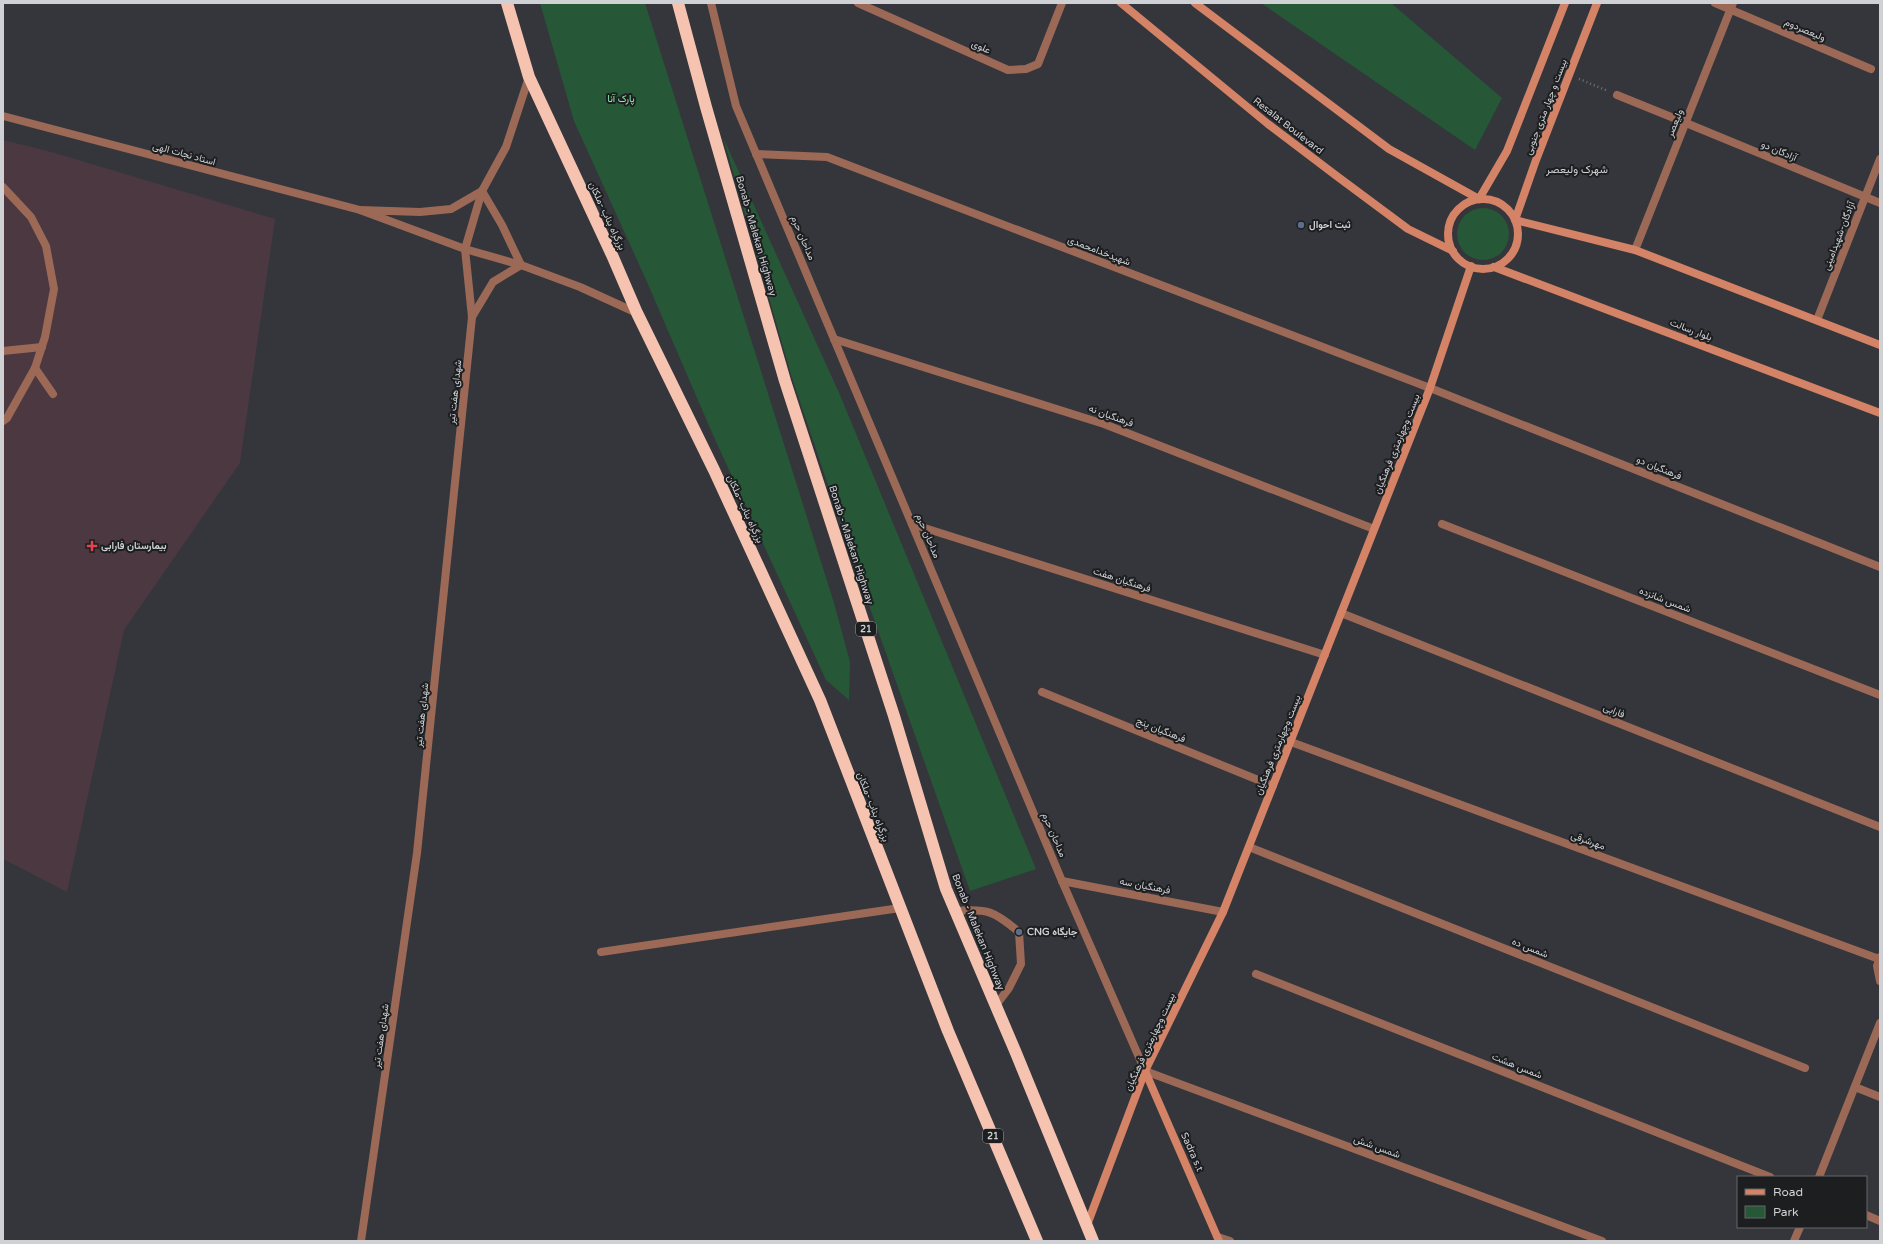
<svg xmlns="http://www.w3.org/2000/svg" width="1883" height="1244" font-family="'Varela Round',Vazirmatn,sans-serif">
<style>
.medical{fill:#4b3840}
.green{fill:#265737}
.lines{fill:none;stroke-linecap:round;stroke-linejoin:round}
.path{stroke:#717378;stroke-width:2.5;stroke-dasharray:1 3;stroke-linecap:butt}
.lane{stroke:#9c6956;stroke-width:8}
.street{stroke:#9c6956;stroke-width:8}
.secondary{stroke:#d48366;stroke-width:8}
.highway{stroke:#f6c3b1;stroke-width:12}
.service-dot{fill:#5c6f8a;stroke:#1c1e20;stroke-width:1.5}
.health-dot{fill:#e0444e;stroke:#1c1e20;stroke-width:1.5}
.labels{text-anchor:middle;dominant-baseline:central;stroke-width:4;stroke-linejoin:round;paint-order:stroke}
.shield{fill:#1c1e20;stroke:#999b9f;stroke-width:1}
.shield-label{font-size:9px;font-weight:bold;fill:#cfd1d5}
.street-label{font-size:10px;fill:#cfd1d5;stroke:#1c1e20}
.park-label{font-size:10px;fill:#8cecaa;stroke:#1c1e20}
.poi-label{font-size:10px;font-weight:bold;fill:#cfd1d5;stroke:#1c1e20;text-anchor:start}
.neighbourhood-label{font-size:11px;fill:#cfd1d5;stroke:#1c1e20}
</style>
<rect width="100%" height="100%" fill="#34363c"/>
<path class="medical" d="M3,140L55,153L275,219L240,463L124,630L67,892L3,859Z"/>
<g class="green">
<path d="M540,3H645L834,603L850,662L849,700L826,680L713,435L647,282L574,121Z"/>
<path d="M1261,3H1391L1502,98L1475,150Z"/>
<path d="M723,137L840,395L1036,869L970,891L858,574L792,378Z"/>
<circle cx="1483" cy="234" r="26"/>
</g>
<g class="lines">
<path class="path" d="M1579,79L1608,91"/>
<g class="lane">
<path d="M1715,3L1871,69"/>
<path d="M1617,95L1686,123"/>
<path d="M3,187L31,217L46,246L54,289L45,337L35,368L7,418L3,421"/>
<path d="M3,351L42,347"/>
<path d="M35,368L53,394"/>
<path d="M1042,692L1273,786"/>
<path d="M1062,881L1223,912"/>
<path d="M956,911C988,908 995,912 1019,932L1021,964L1009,988L996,1005"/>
<path d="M601,952L900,908"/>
</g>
<g class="street">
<path d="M711,3L736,106L1062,881L1145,1071L1602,1241"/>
<path d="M858,3L1008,70L1026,69L1038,64L1062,3"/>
<path d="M529,77L506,147L482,191L451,209L420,212L360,210L465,249L521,265L580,287L637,313"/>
<path d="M3,116L360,210"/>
<path d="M1686,123L1880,203"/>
<path d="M756,154L827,157L1430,388L1880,567"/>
<path d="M482,191L502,225L521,265"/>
<path d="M1635,250L1733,3"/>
<path d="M472,317L493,282L521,265"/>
<path d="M1817,320L1880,159"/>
<path d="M834,339L1104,424L1374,529"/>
<path d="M912,524L1325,655"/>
<path d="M1442,524L1880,695"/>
<path d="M1341,613L1880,827"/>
<path d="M1291,742L1879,959"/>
<path d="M1249,847L1805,1068"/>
<path d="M1880,957L1877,966L1880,981"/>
<path d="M1256,974L1770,1177"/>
<path d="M1855,1087L1880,1097"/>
<path d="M1819,1177L1880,1023"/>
<path d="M1866,1215L1880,1221"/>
<path d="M1218,1237L1230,1241"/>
<path d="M361,1241L417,853L472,317L465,249L482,191"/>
<path d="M1794,1241L1800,1227"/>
</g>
<g class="secondary">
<path d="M1121,3L1268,124L1338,177L1408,229L1453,251"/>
<path d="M1195,3L1389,149L1479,199L1507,151L1565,3"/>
<path d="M1597,3L1536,160L1515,220L1635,250L1880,345"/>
<circle cx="1483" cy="234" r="35"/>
<path d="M1494,267L1880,413"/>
<path d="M1145,1071L1219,1241"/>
<path d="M1087,1225L1145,1071L1223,912L1430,388L1471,266"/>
</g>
<g class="highway">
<path d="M507,3L529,77L612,255L637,313L714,470L820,700L948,1031L1037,1241"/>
<path d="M678,3L706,107L785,381L894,716L946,889L1016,1053L1093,1241"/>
</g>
</g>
<g class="service-dot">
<circle cx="1301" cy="225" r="4"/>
<circle cx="1019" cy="932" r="4"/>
</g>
<path class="health-dot" d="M90 540h4v4h4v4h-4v4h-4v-4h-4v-4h4z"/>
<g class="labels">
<g class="shield">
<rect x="856" y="622" width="20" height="14" rx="3"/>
<rect x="983" y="1129" width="20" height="14" rx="3"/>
</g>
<g class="shield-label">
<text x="866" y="629">21</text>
<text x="993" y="1136">21</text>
</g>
<g class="street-label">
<text transform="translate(1805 30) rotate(23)">ولیعصردوم</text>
<text transform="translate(981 47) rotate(24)">علوی</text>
<text transform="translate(1546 107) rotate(-69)">بیست و چهار متری جنوبی</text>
<text transform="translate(1675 123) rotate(-68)">ولیعصر</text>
<text transform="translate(1288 126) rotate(38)">Resalat Boulevard</text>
<text transform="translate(1779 151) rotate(23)">آزادگان دو</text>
<text transform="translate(184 154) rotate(15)">استاد نجات الهی</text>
<text transform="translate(607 216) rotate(65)">بزرگراه بناب -ملکان</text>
<text transform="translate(756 236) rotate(74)">Bonab - Malekan Highway</text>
<text transform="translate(1839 236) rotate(-69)">آزادگان-شهیدامینی</text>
<text transform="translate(803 238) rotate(67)">مداحان حرم</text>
<text transform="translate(1099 251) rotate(21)">شهیدخدامحمدی</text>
<text transform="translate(1691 330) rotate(21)">بلوار رسالت</text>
<text transform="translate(455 392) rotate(-84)">شهدای هفت تیر</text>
<text transform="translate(1111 416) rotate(20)">فرهنگیان نه</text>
<text transform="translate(1397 444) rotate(-68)">بیست وچهارمتری فرهنگیان</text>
<text transform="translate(1659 468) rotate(22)">فرهنگیان دو</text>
<text transform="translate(745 509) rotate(65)">بزرگراه بناب -ملکان</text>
<text transform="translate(928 536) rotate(67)">مداحان حرم</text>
<text transform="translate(851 545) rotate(72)">Bonab - Malekan Highway</text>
<text transform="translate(1122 580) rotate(18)">فرهنگیان هفت</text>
<text transform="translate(1665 600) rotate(21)">شمس شانزده</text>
<text transform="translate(1614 711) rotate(22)">فارابی</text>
<text transform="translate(422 715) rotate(-84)">شهدای هفت تیر</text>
<text transform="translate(1161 730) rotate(22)">فرهنگیان پنج</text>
<text transform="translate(1278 745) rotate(-68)">بیست وچهارمتری فرهنگیان</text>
<text transform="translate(873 807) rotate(69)">بزرگراه بناب -ملکان</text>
<text transform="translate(1054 835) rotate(67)">مداحان حرم</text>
<text transform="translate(1588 841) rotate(20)">مهرشرقی</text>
<text transform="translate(1145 886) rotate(11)">فرهنگیان سه</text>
<text transform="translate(978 932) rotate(68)">Bonab - Malekan Highway</text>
<text transform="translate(1530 948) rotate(22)">شمس ده</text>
<text transform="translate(381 1036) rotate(-82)">شهدای هفت تیر</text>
<text transform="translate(1150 1042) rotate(-65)">بیست وچهارمتری فرهنگیان</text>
<text transform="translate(1517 1066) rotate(22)">شمس هشت</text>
<text transform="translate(1377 1147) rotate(20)">شمس شش</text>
<text transform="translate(1192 1152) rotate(66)">Sadra s.t</text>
</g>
<g class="park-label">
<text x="621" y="99">پارک آنا</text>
</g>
<g class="poi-label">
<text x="1309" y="225">ثبت احوال</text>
<text x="101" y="546">بیمارستان فارابی</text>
<text x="1027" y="932">CNG جایگاه</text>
</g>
<g class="neighbourhood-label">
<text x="1577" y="169">شهرک ولیعصر</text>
</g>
</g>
<rect width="1883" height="1244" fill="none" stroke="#cfd1d5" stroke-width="8"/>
<rect x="1737" y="1176" width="130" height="52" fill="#1c1e20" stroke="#646668"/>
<rect x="1745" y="1189" width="20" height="6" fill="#d48366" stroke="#646668"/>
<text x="1773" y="1196" font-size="12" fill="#cfd1d5">Road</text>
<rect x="1745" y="1206" width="20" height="12" fill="#265737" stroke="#646668"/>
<text x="1773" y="1216" font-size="12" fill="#cfd1d5">Park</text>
</svg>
